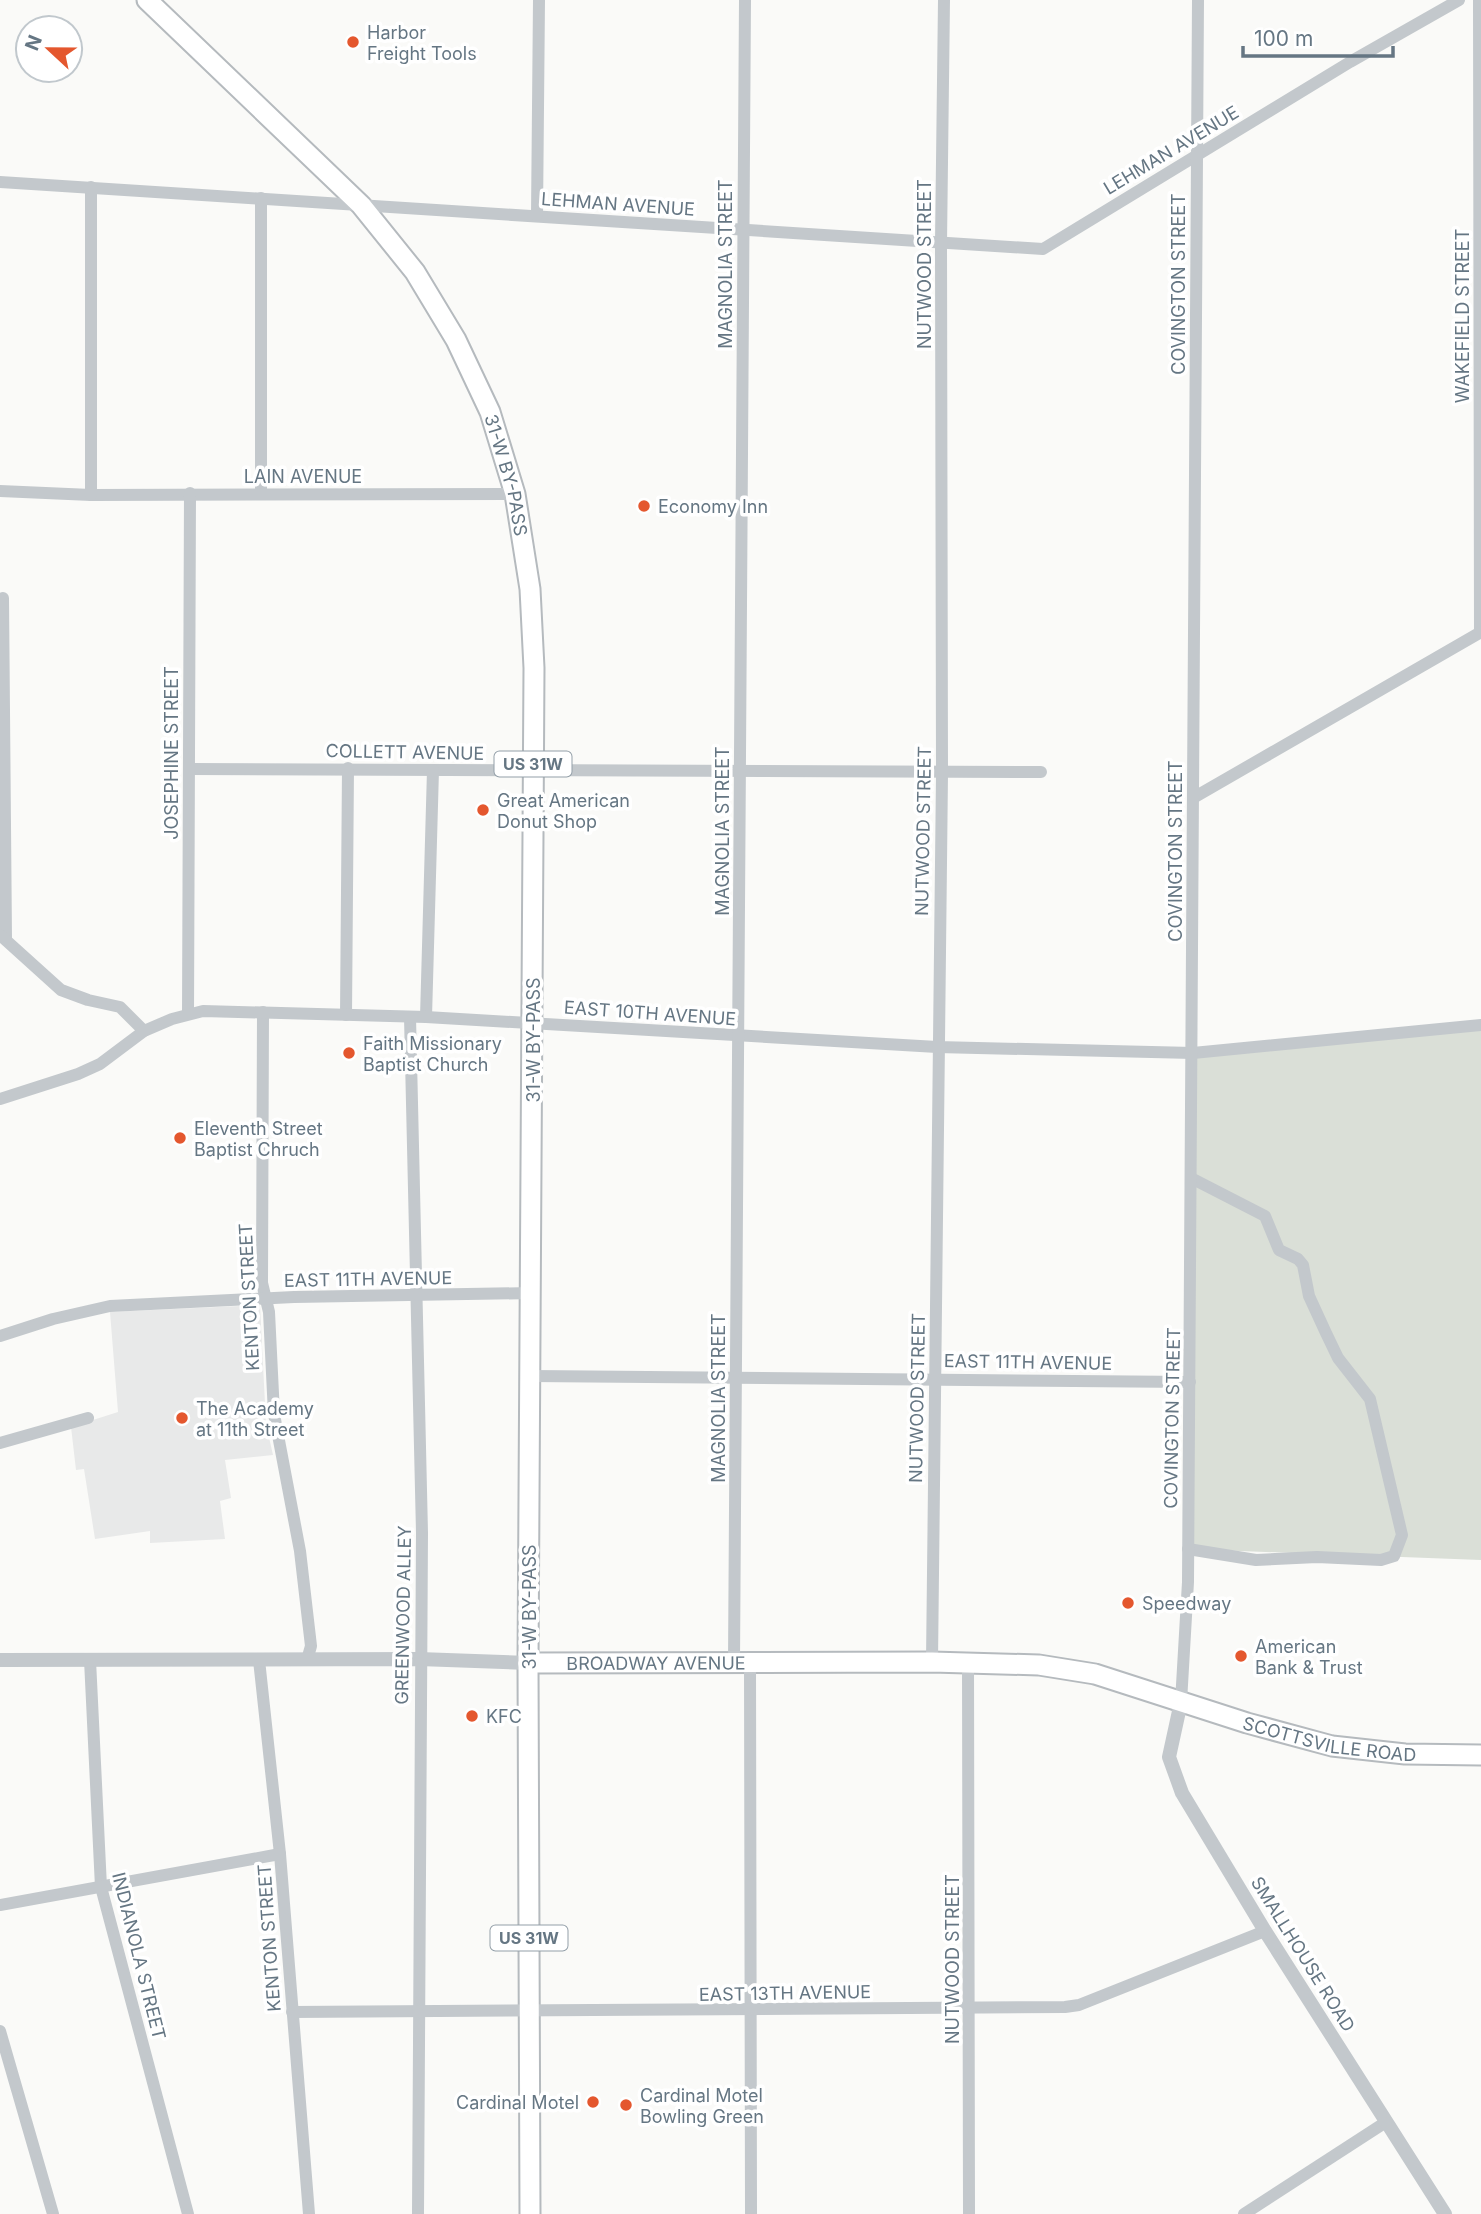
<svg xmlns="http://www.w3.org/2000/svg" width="1481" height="2214" font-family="Inter,sans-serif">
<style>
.built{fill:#e8e9e9}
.green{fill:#dadfd7}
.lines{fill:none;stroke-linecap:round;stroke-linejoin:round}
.primary-casing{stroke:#b5babe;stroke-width:23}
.minor{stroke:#c3c8cc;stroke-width:12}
.tertiary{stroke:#c3c8cc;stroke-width:14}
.primary{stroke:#fff;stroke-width:19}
.poi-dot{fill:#e4572e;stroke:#fff;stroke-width:2.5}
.labels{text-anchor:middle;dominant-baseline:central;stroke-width:7;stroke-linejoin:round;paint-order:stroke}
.shield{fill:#fff;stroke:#939fa8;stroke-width:2}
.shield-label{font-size:16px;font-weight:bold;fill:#657683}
.poi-label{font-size:18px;fill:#657683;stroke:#fff;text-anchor:start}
.street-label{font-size:18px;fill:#657683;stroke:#fff}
</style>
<rect width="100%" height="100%" fill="#fafaf8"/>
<path class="built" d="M260,1305L266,1424L273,1455L225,1460L231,1498L220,1501L225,1539L150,1543V1531L95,1539L84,1469L76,1470L71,1427L118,1412L110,1312Z"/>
<path class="green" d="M1481,1028V1560L1188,1549L1193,1053Z"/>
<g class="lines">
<g class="primary-casing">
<g id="primary">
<path id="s1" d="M147,0L361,205L415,272L456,340L490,412L515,494L530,589L534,668L528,1663L530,2214"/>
<path id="s2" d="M528,1663L932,1662L1039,1665L1095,1674L1247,1723L1332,1746L1405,1754L1481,1755"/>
</g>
</g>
<g class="minor">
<path d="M1479,0L1480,633"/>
<path d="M0,182L1043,249L1350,62L1459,0"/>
<path d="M261,198V493"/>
<path d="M537,215L539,0"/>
<path d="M0,491L91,495L515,494"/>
<path d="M91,495V187"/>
<path d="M3,598L6,938"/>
<path d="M189,769L1041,772"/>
<path d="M1193,798L1481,632"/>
<path d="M0,935L61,990L88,1000L120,1007L144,1031"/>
<path d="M263,1012L262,1283L269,1312L274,1414L300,1551L311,1646L307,1660"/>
<path d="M188,1014L190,493"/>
<path d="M346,1015L348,768"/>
<path d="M410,1017L422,1533L418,2214"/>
<path d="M426,1017L433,770"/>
<path d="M0,1099L78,1074L100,1064L144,1031L172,1019L203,1011L426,1017L937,1047L1193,1053L1481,1025"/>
<path d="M0,1336L53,1319L110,1306L294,1297L532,1293"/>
<path d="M531,1376L1190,1382"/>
<path d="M0,1443L88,1418"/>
<path d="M1188,1549L1256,1560L1317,1557L1381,1560L1394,1556L1402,1535L1370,1399L1338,1358L1326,1333L1309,1296L1303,1265L1298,1259L1279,1250L1265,1216L1191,1178"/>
<path d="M90,1660L101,1887L188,2214"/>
<path d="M259,1660L280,1854L309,2214"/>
<path d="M734,1662L745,0"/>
<path d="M750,1662L751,2214"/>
<path d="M932,1662L942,774L941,243L944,0"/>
<path d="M968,1662L969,2214"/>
<path d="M1181,1702L1188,1582L1198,0"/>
<path d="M0,1905L280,1854"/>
<path d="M292,2012L1065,2007L1079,2005L1265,1931"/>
<path d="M0,2031L53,2214"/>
<path d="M1244,2214L1386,2122"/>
</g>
<g class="tertiary">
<path d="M0,1660L419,1659L528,1663"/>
<path d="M1181,1702L1169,1757L1182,1793L1265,1931L1445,2214"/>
</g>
<use href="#primary" class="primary"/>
</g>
<g class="poi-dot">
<circle cx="353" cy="42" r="7"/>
<circle cx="644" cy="506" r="7"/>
<circle cx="483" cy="810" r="7"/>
<circle cx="349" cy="1053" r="7"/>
<circle cx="180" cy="1138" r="7"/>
<circle cx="182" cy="1418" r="7"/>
<circle cx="1128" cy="1603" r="7"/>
<circle cx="1241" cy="1656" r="7"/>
<circle cx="472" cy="1716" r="7"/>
<circle cx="593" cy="2102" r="7"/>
<circle cx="626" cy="2105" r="7"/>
</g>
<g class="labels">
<g class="shield">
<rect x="494.5" y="751.5" width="77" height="25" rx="5"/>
<rect x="490.5" y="1925.5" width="77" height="25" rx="5"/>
</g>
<g class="shield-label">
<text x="533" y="764">US 31W</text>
<text x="529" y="1938">US 31W</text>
</g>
<g class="poi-label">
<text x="367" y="32">Harbor<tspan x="367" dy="21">Freight Tools</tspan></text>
<text x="658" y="506">Economy Inn</text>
<text x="497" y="800">Great American<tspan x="497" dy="21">Donut Shop</tspan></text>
<text x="363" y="1043">Faith Missionary<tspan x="363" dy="21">Baptist Church</tspan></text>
<text x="194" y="1128">Eleventh Street<tspan x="194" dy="21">Baptist Chruch</tspan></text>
<text x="196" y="1408">The Academy<tspan x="196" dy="21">at 11th Street</tspan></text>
<text x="1142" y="1603">Speedway</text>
<text x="1255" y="1646">American<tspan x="1255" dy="21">Bank &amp; Trust</tspan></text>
<text x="486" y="1716">KFC</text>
<text x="640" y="2095">Cardinal Motel<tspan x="640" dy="21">Bowling Green</tspan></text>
<text x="579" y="2102" text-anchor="end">Cardinal Motel</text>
</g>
<g class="street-label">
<text transform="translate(1171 150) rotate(-31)">LEHMAN AVENUE</text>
<text transform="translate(618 204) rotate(4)">LEHMAN AVENUE</text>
<text transform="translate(725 264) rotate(-90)">MAGNOLIA STREET</text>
<text transform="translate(924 264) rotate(-90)">NUTWOOD STREET</text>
<text transform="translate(1178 284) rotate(-90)">COVINGTON STREET</text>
<text transform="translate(1462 316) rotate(-90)">WAKEFIELD STREET</text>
<text x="303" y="476">LAIN AVENUE</text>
<text stroke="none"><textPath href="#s1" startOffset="607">31-W BY-PASS</textPath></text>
<text transform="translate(405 752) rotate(1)">COLLETT AVENUE</text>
<text transform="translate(171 753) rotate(-90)">JOSEPHINE STREET</text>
<text transform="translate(722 831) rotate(-90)">MAGNOLIA STREET</text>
<text transform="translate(923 831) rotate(-89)">NUTWOOD STREET</text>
<text transform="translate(1175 851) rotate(-90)">COVINGTON STREET</text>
<text transform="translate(650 1013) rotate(4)">EAST 10TH AVENUE</text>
<text transform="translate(533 1040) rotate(-90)">31-W BY-PASS</text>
<text transform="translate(368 1279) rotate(-1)">EAST 11TH AVENUE</text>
<text transform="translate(249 1297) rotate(-93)">KENTON STREET</text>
<text transform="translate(1028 1362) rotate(1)">EAST 11TH AVENUE</text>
<text transform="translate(718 1398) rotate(-90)">MAGNOLIA STREET</text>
<text transform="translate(917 1398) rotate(-89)">NUTWOOD STREET</text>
<text transform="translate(1172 1418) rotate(-89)">COVINGTON STREET</text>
<text transform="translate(529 1607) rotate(-90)">31-W BY-PASS</text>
<text transform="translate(403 1615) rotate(-89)">GREENWOOD ALLEY</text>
<text stroke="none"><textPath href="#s2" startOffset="128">BROADWAY AVENUE</textPath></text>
<text stroke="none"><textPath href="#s2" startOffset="812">SCOTTSVILLE ROAD</textPath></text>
<text transform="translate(269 1938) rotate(-94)">KENTON STREET</text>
<text transform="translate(1303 1954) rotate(58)">SMALLHOUSE ROAD</text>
<text transform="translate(139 1956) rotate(76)">INDIANOLA STREET</text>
<text transform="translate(952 1959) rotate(-90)">NUTWOOD STREET</text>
<text transform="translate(785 1993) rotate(-1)">EAST 13TH AVENUE</text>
</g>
</g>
<g transform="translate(49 49) rotate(292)"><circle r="33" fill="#ffffff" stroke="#c1c8cd" stroke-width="2"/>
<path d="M0-5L12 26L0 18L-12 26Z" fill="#e4572e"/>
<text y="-10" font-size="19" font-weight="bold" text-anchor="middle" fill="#657683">N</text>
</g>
<path d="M1243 46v10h150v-10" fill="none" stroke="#657683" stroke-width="3.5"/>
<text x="1254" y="46" font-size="21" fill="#657683" stroke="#ffffff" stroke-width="5" paint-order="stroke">100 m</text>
</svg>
